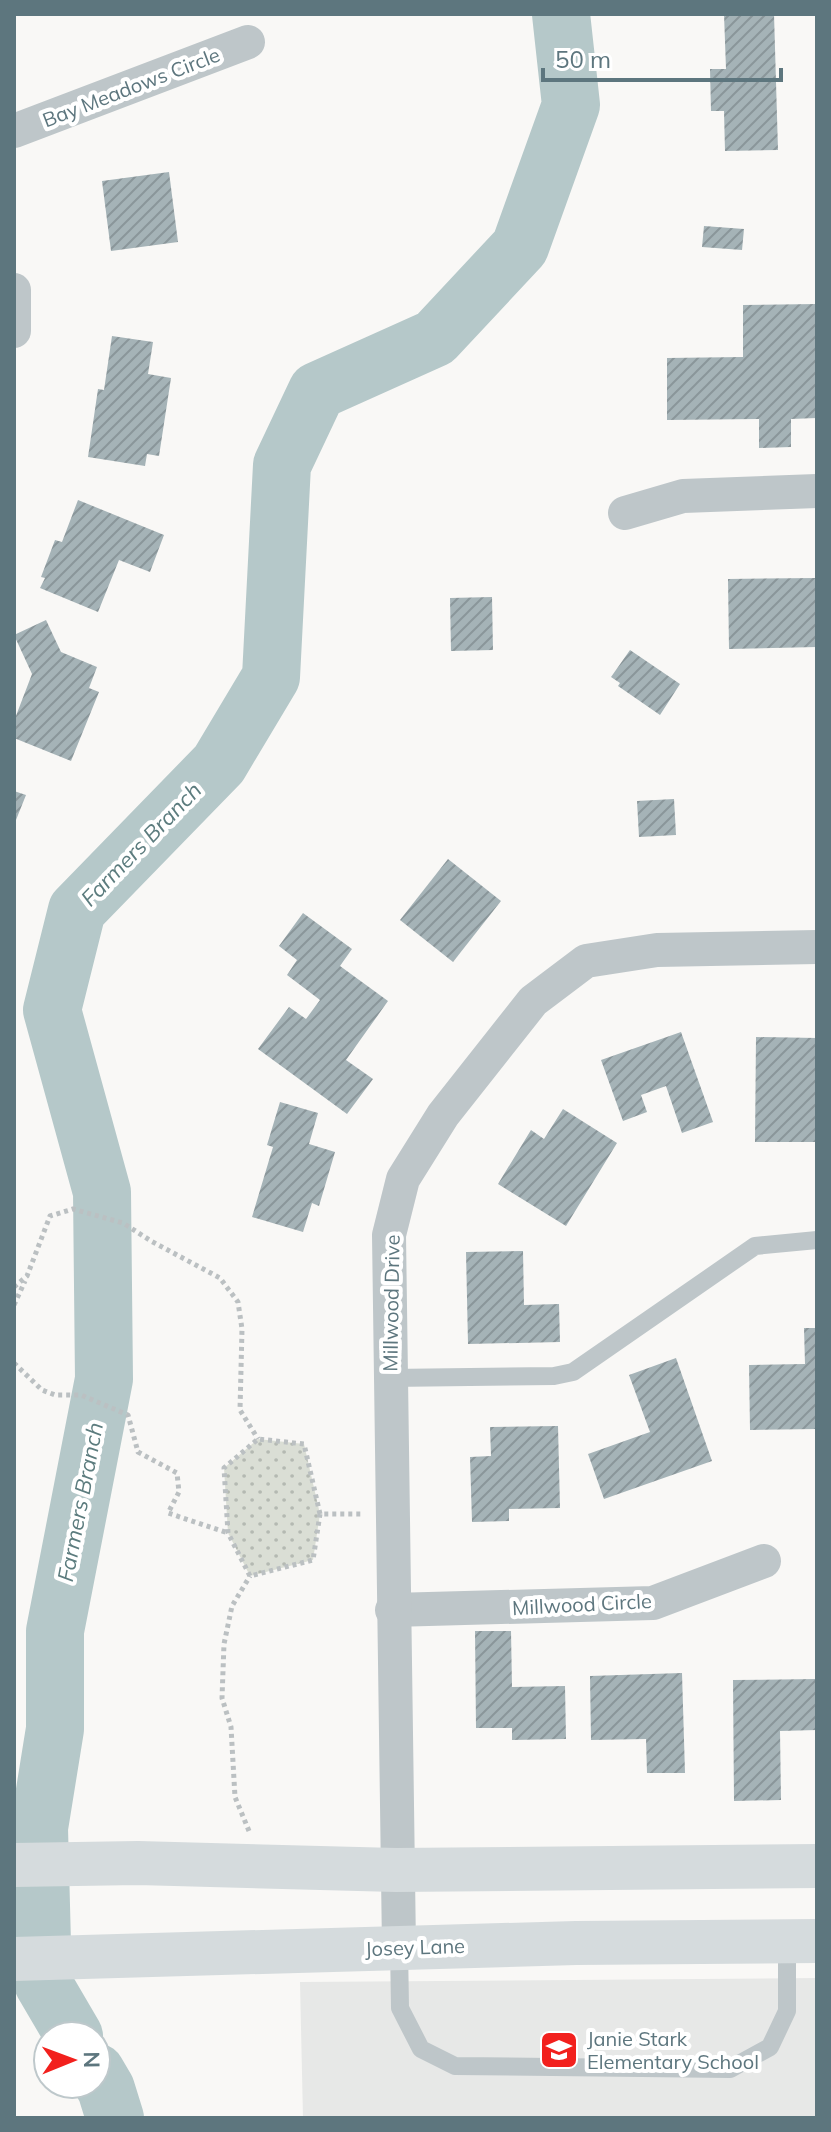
<svg xmlns="http://www.w3.org/2000/svg" width="831" height="2132" font-family="Mulish,sans-serif">
<style>
.built{fill:#e7e8e7}
.park{fill:url(#park-dots)}
.lines{fill:none;stroke-linecap:round;stroke-linejoin:round}
.river{stroke:#b5c8c9;stroke-width:58}
.building{fill:url(#building-hatch)}
.path{stroke:#bbc0c2;stroke-width:5;stroke-dasharray:4 4;stroke-linecap:butt}
.service{stroke:#bec6c9;stroke-width:18}
.minor{stroke:#bec6c9;stroke-width:34}
.secondary{stroke:#d5dbdd;stroke-width:44}
.labels{text-anchor:middle;dominant-baseline:central;stroke-width:8;stroke-linejoin:round;paint-order:stroke}
.street-label{font-size:20px;fill:#5d767e;stroke:#fff}
.poi-label{font-size:20px;fill:#5d767e;stroke:#fff;text-anchor:start}
.water-label{font-size:22px;font-style:italic;fill:#5c7c7e;stroke:#fff}
</style>
<defs>
<pattern id="park-dots" width="8" height="8" patternUnits="userSpaceOnUse" patternTransform="scale(2)"><rect width="8" height="8" fill="#daded5"/><path d="M2 2h.1M6 6h.1" fill="none" stroke="#b4b9b2" stroke-width="1.8" stroke-linecap="round"/></pattern>
<pattern id="building-hatch" width="6" height="6" patternUnits="userSpaceOnUse" patternTransform="scale(2)"><rect width="6" height="6" fill="#a5b3b7"/><path d="M-1 1l2-2M0 6l6-6M5 7l2-2" fill="none" stroke="#8a969a"/></pattern>
</defs>
<rect width="100%" height="100%" fill="#f9f8f6"/>
<path class="built" d="M817,1978V2118H303L300,1982Z"/>
<path class="park" d="M258,1439L304,1444L320,1514L313,1560L250,1576L228,1533L224,1468Z"/>
<g class="lines">
<g class="river">
<path d="M74,2036L43,1983L39,1828L55,1729V1631L104,1379L102,1192L52,1010L77,910L219,764L271,677L282,465L317,391L435,338L520,247L571,105L561,14"/>
<path d="M96,2072L106,2089L115,2118"/>
</g>
</g>
<g class="building">
<path d="M724,14H774L778,150L725,151L724,111H711L710,69H726Z"/>
<path d="M169,172L178,242L111,251L102,181Z"/>
<path d="M704,226L744,229L742,250L702,247Z"/>
<path d="M817,304V418L791,419V447L759,448V419L667,420V358L743,357V305Z"/>
<path d="M112,336L153,342L148,374L171,378L159,456L147,454L145,466L88,457L98,389L104,390Z"/>
<path d="M78,500L164,535L150,572L119,560L98,612L40,588L45,578L41,577L55,540L62,542Z"/>
<path d="M817,578V647L729,649L728,579Z"/>
<path d="M492,597L493,650L451,651L450,598Z"/>
<path d="M46,620L61,652L97,667L89,688L99,692L71,761L14,738V721L32,674L14,635Z"/>
<path d="M630,650L680,684L660,715L618,686L620,683L611,677Z"/>
<path d="M14,791L26,795L14,825Z"/>
<path d="M674,799L676,835L639,837L637,801Z"/>
<path d="M448,859L501,901L453,962L400,920Z"/>
<path d="M303,913L352,949L340,966L388,1001L346,1060L373,1079L347,1114L258,1049L289,1007L306,1019L320,1000L287,975L297,960L279,946Z"/>
<path d="M681,1032L713,1122L682,1133L666,1086L641,1095L647,1112L623,1121L601,1060Z"/>
<path d="M756,1037L817,1038V1142H755Z"/>
<path d="M280,1102L318,1113L309,1144L335,1152L319,1206L312,1203L303,1232L252,1217L273,1147L267,1145Z"/>
<path d="M563,1109L617,1143L566,1226L498,1184L531,1130L544,1139Z"/>
<path d="M523,1251L524,1305L559,1304L560,1342L468,1344L466,1252Z"/>
<path d="M804,1328H817V1429L750,1430L749,1365L805,1364Z"/>
<path d="M676,1358L712,1461L604,1499L588,1454L650,1432L629,1375Z"/>
<path d="M558,1426L560,1508L509,1509V1521L472,1522L470,1457L491,1456L490,1427Z"/>
<path d="M475,1631H511L512,1687L565,1686L566,1739L512,1740V1728H476Z"/>
<path d="M682,1673L685,1773H647L646,1739L591,1740L590,1676Z"/>
<path d="M817,1679V1730L780,1731L781,1800L734,1801L733,1680Z"/>
</g>
<g class="lines">
<g class="path">
<path d="M14,1287L27,1276L50,1216L73,1209L123,1223L151,1241L220,1278L238,1302L242,1329L240,1410L258,1439"/>
<path d="M14,1305L25,1281"/>
<path d="M14,1363L42,1390L55,1395H81L128,1415L138,1452L177,1473L179,1492L168,1513L228,1533"/>
<path d="M320,1514L304,1444L258,1439L224,1468L228,1533L250,1576L313,1560L320,1514H362"/>
<path d="M249,1831L235,1797L231,1727L222,1698L224,1644L232,1606L250,1576"/>
</g>
<g class="service">
<path d="M389,1378L554,1376L573,1372L755,1246L817,1240"/>
<path d="M399,1947L400,2008L421,2049L455,2066L730,2069L770,2047L787,2011V1941"/>
</g>
<g class="minor">
<path d="M14,131L248,42"/>
<path d="M14,290V331"/>
<path d="M625,513L683,496L817,491"/>
<path d="M392,1610L653,1603L764,1561"/>
<path d="M399,1947L389,1235L403,1179L443,1115L533,1001L586,961L657,950L817,947"/>
</g>
<g class="secondary">
<path d="M14,1865L138,1863L396,1870L817,1866"/>
<path d="M14,1959L576,1943L817,1941"/>
</g>
</g>
<defs>
<g id="school-square" transform="scale(2)"><rect x="-9" y="-9" width="18" height="18" rx="4" fill="#f2201d" stroke="#fff"/><path d="M0-5L7-2L0 1L-7-2ZM-4 1L0 2.5L4 1V4Q0 6-4 4Z" fill="#fff"/></g>
</defs>
<g fill-rule="evenodd">
<use href="#school-square" x="559" y="2050"/>
</g>
<g class="labels">
<g class="street-label">
<text transform="translate(131 87) rotate(-21)">Bay Meadows Circle</text>
<text transform="translate(391 1303) rotate(-89)">Millwood Drive</text>
<text transform="translate(582 1604) rotate(-3)">Millwood Circle</text>
<text transform="translate(415 1947) rotate(-2)">Josey Lane</text>
</g>
<g class="poi-label">
<text x="587" y="2038">Janie Stark<tspan x="587" dy="23">Elementary School</tspan></text>
</g>
<g class="water-label">
<text transform="translate(141 844) rotate(-46)">Farmers Branch</text>
<text transform="translate(80 1502) rotate(-79)">Farmers Branch</text>
</g>
</g>
<rect width="831" height="2132" fill="none" stroke="#5d767e" stroke-width="32"/>
<g transform="translate(72 2060) rotate(89)"><circle r="38" fill="#ffffff" stroke="#bec8cb" stroke-width="2"/>
<path d="M0-6L14 30L0 20L-14 30Z" fill="#f2201d"/>
<text y="-12" font-size="22" font-weight="bold" text-anchor="middle" fill="#5d767e">N</text>
</g>
<path d="M543 68v12h238v-12" fill="none" stroke="#5d767e" stroke-width="4"/>
<text x="555" y="68" font-size="24" fill="#5d767e" stroke="#ffffff" stroke-width="6" paint-order="stroke">50 m</text>
</svg>
